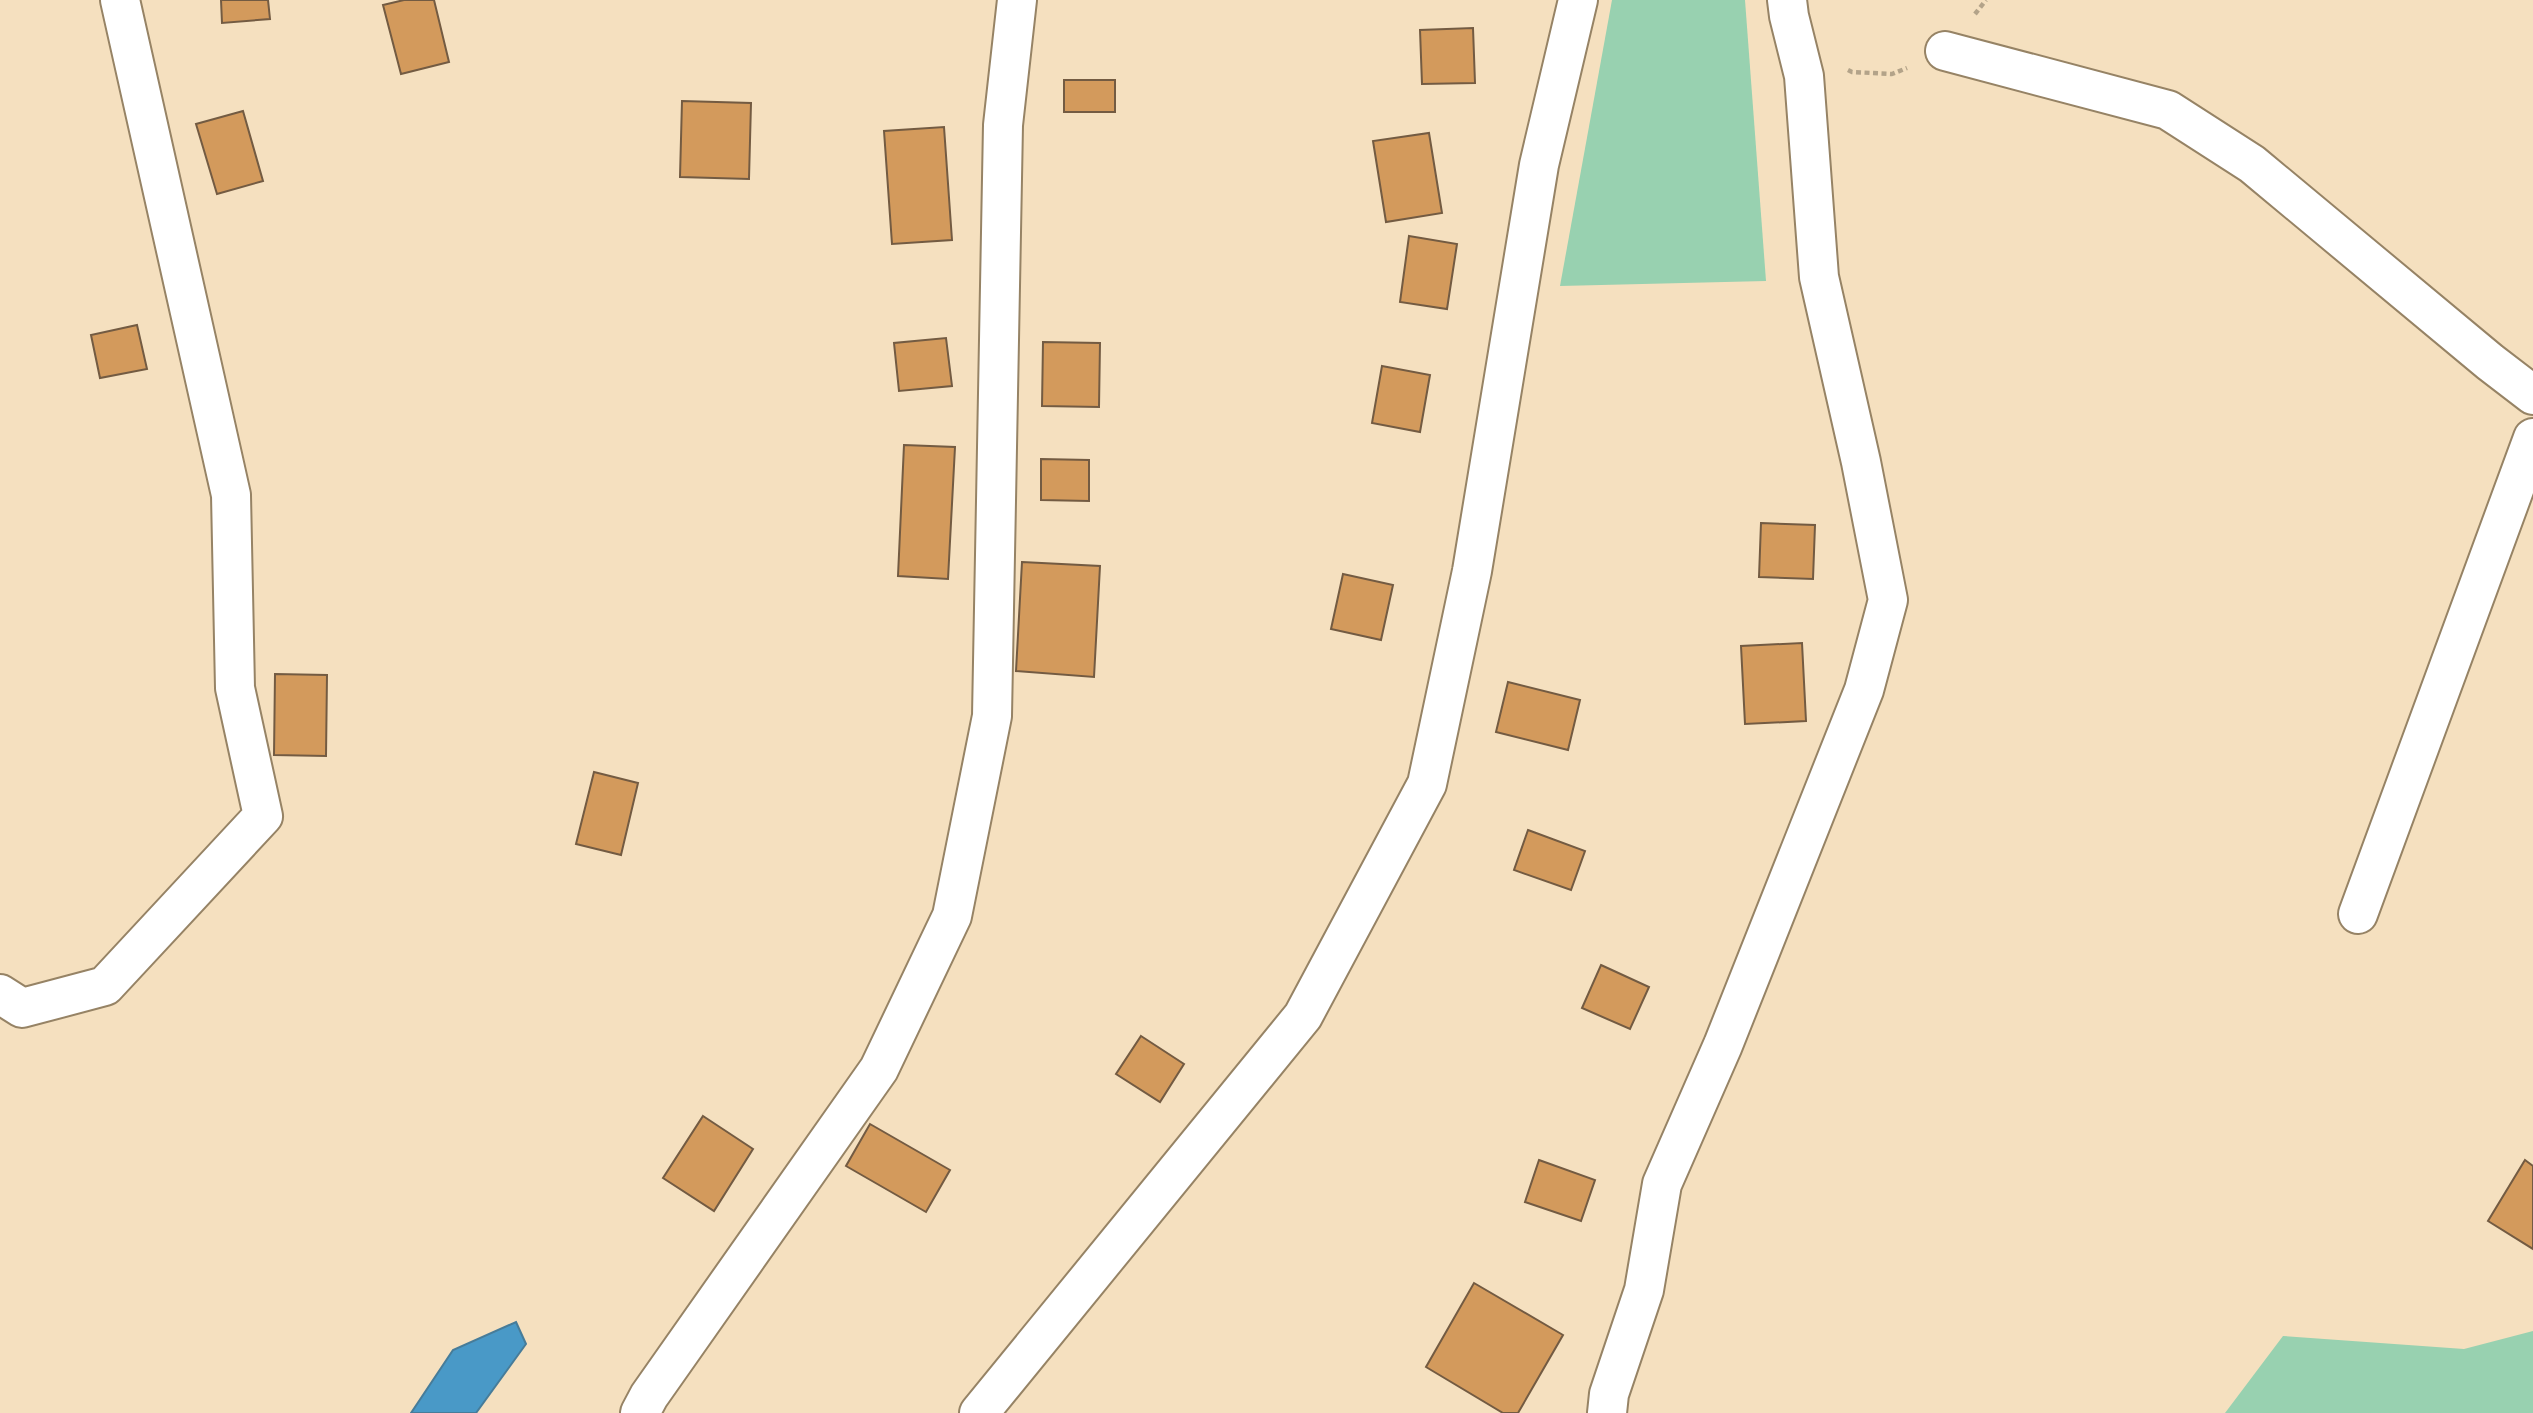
<svg xmlns="http://www.w3.org/2000/svg" width="2533" height="1413" font-family="'Golos Text',sans-serif">
<style>
.green{fill:#98d1b0}
.water{fill:#4999c7;stroke:#477c99;stroke-width:2}
.building{fill:#d39a5c;stroke:#735b42;stroke-width:2}
.lines{fill:none;stroke-linecap:round;stroke-linejoin:round}
.minor-casing{stroke:#968365;stroke-width:42}
.path{stroke:#b3a389;stroke-width:4.5;stroke-dasharray:5 3.5;stroke-linecap:butt}
.minor{stroke:#fff;stroke-width:38}
</style>
<rect width="100%" height="100%" fill="#f5e0bf"/>
<g class="green">
<path d="M1612,0H1745L1766,281L1560,286Z"/>
<path d="M2533,1331V1413H2225L2283,1336L2464,1349Z"/>
</g>
<path class="water" d="M516,1322L526,1344L476,1413H411L453,1350Z"/>
<g class="building">
<path d="M221,0H268L270,19L222,23Z"/>
<path d="M404,0H434L449,62L401,74L383,5Z"/>
<path d="M1473,28L1475,83L1422,84L1420,30Z"/>
<rect x="1064" y="80" width="51" height="32"/>
<path d="M682,101L751,103L749,179L680,177Z"/>
<path d="M243,111L263,181L217,194L196,124Z"/>
<path d="M944,127L952,240L892,244L884,131Z"/>
<path d="M1429,133L1442,213L1386,222L1373,141Z"/>
<path d="M1409,236L1457,244L1447,309L1400,302Z"/>
<path d="M137,325L147,369L100,378L91,335Z"/>
<path d="M946,338L952,386L899,391L894,343Z"/>
<path d="M1043,342L1100,343L1099,407L1042,406Z"/>
<path d="M1382,366L1430,375L1420,432L1372,423Z"/>
<path d="M904,445L955,447L948,579L898,576Z"/>
<path d="M1041,459L1089,460V501L1041,500Z"/>
<path d="M1761,523L1815,525L1813,579L1759,577Z"/>
<path d="M1022,562L1100,566L1094,677L1016,671Z"/>
<path d="M1343,574L1393,585L1381,640L1331,629Z"/>
<path d="M1802,643L1806,721L1745,724L1741,646Z"/>
<path d="M275,674L327,675L326,756L274,755Z"/>
<path d="M1508,682L1580,700L1568,750L1496,732Z"/>
<path d="M594,772L638,783L621,855L576,844Z"/>
<path d="M1528,830L1585,851L1571,890L1514,870Z"/>
<path d="M1601,965L1649,987L1630,1029L1582,1008Z"/>
<path d="M1141,1036L1184,1064L1160,1102L1116,1074Z"/>
<path d="M703,1116L753,1149L714,1211L663,1178Z"/>
<path d="M870,1124L950,1170L926,1212L846,1166Z"/>
<path d="M1539,1160L1595,1180L1581,1221L1525,1202Z"/>
<path d="M2525,1160L2533,1166V1249L2488,1221Z"/>
<path d="M1474,1283L1563,1335L1518,1413H1503L1426,1367Z"/>
</g>
<g class="lines">
<g class="minor-casing">
<g id="minor">
<path d="M1945,51L2168,110L2252,164L2490,362L2533,395"/>
<path d="M2358,914L2533,438"/>
<path d="M0,994L22,1008L105,986L263,816L235,688L231,495L120,0"/>
<path d="M640,1413L649,1396L879,1069L952,916L992,716L1003,125L1017,0"/>
<path d="M979,1413L1303,1016L1427,784L1472,571L1539,165L1578,0"/>
<path d="M1607,1413L1609,1394L1644,1290L1662,1184L1723,1045L1864,690L1888,600L1861,462L1819,277L1804,76L1789,16L1787,0"/>
</g>
</g>
<g class="path">
<path d="M1975,14L1986,0"/>
<path d="M1848,70L1852,72L1892,74L1907,68"/>
</g>
<use href="#minor" class="minor"/>
</g>
</svg>
